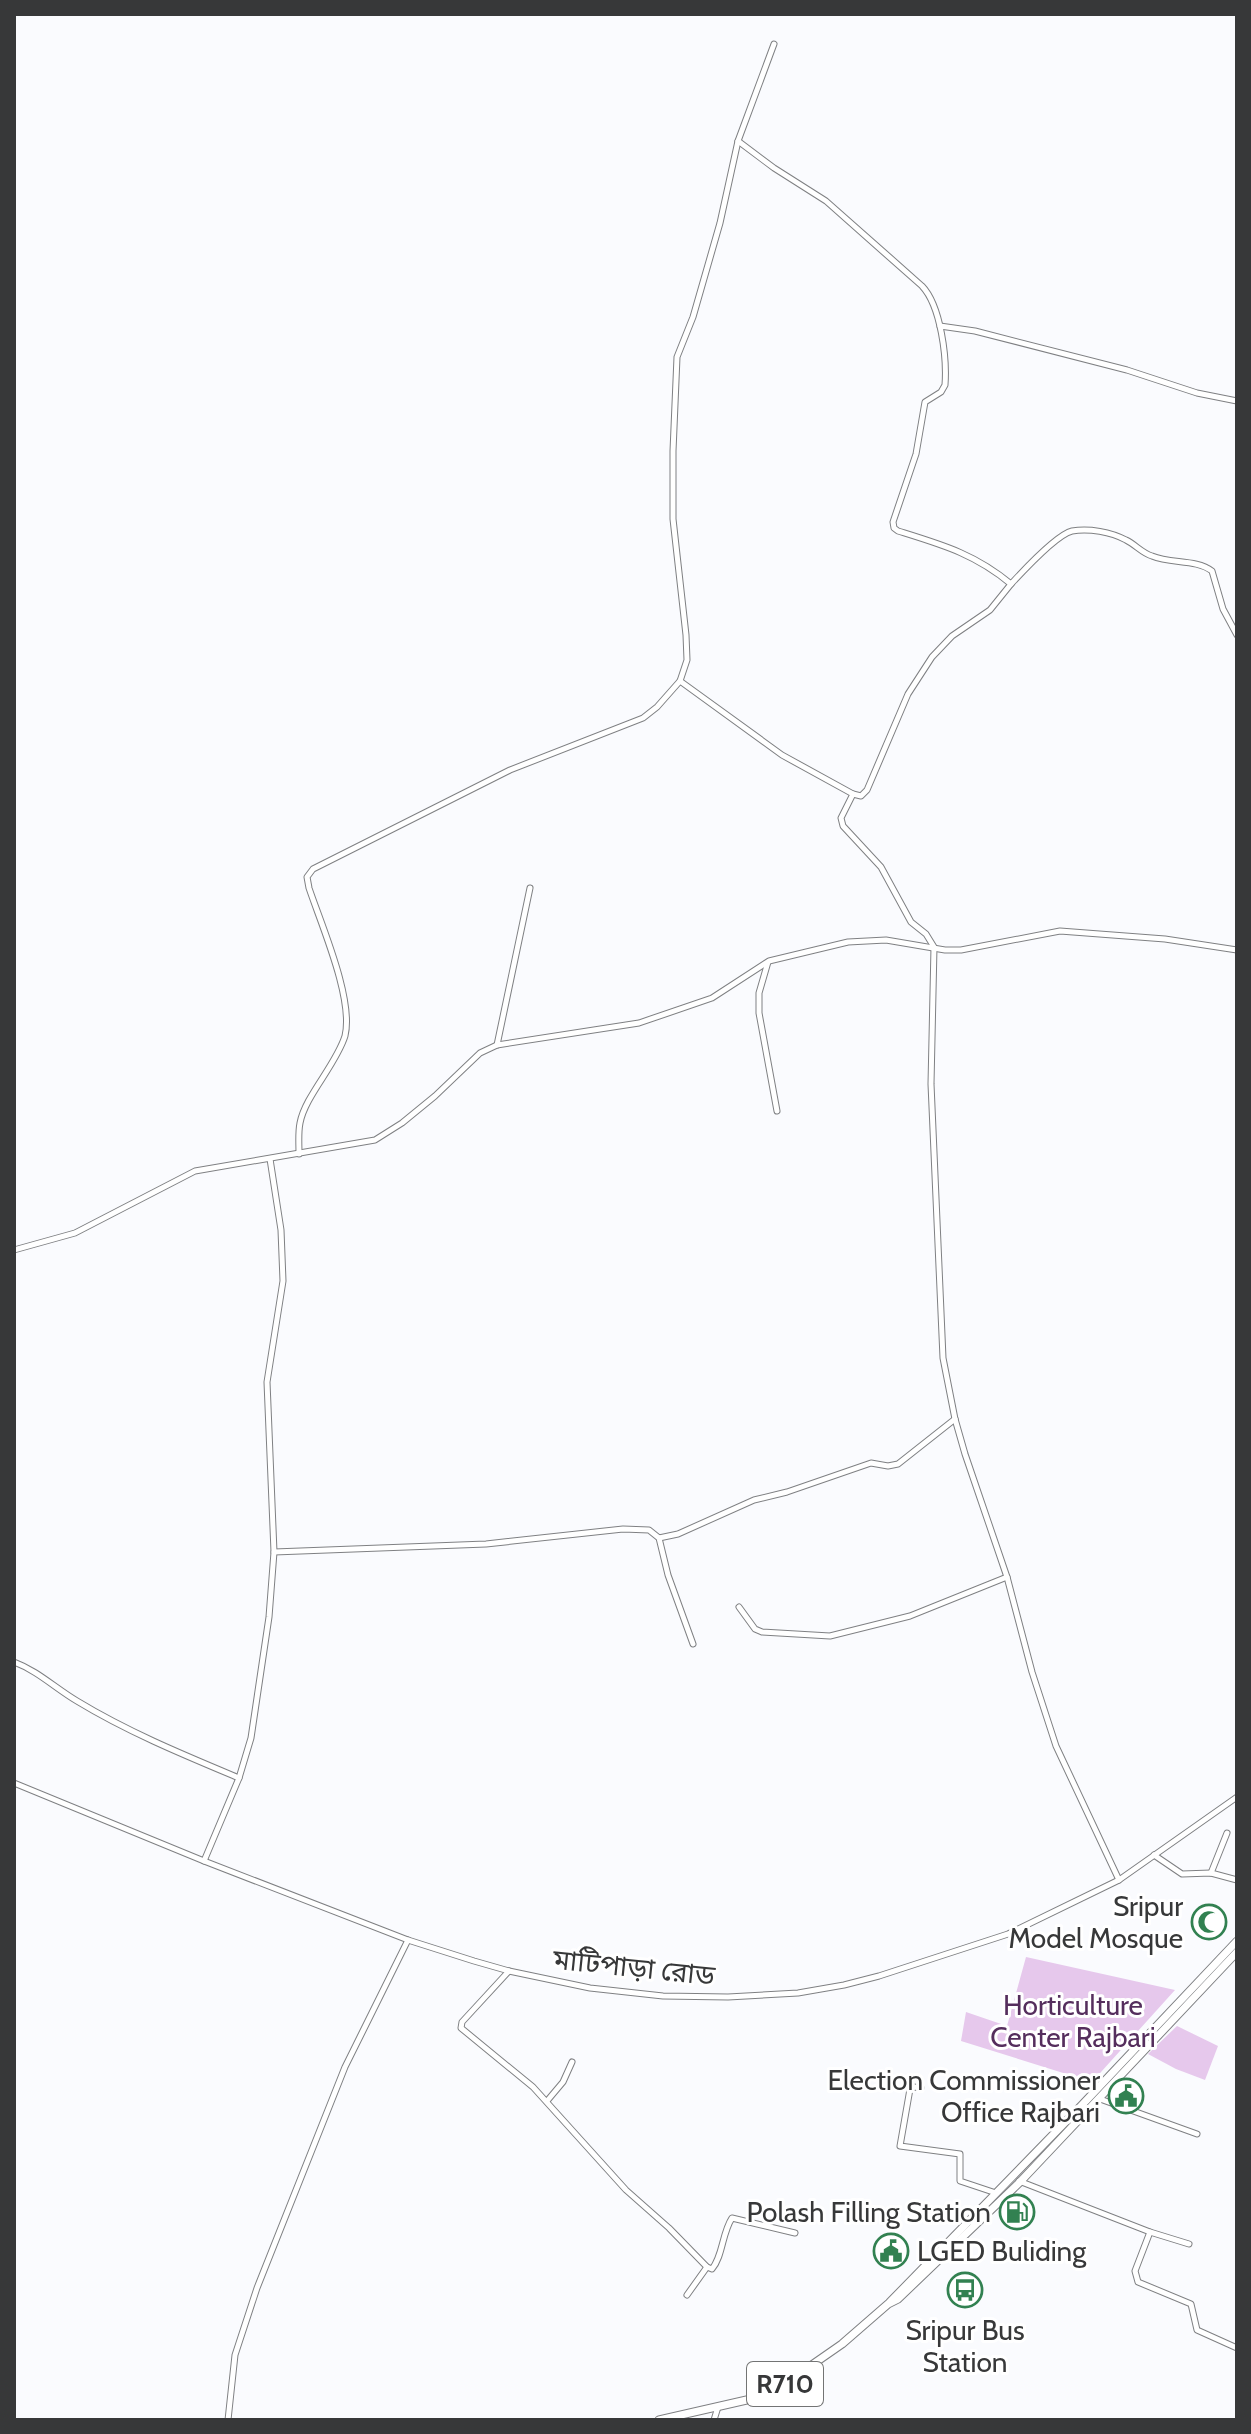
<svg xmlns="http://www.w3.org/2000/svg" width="1251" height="2434" font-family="Cabin,'Noto Sans Bengali',sans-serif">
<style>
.green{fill:#e6c8ec}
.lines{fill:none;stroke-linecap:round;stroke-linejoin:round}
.street-casing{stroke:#7f8083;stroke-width:7}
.primary-casing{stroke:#7f8083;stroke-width:9}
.street{stroke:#fff;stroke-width:5}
.primary{stroke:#fff;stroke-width:7}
.labels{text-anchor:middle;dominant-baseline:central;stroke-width:6;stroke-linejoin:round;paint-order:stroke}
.shield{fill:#fff;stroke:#737474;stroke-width:2}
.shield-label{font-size:26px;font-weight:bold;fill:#373839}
.poi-label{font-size:28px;fill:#373839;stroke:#fff;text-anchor:end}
.street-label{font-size:28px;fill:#373839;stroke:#fff}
.park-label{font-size:28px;fill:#552e5d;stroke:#fff}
</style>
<rect width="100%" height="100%" fill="#fafbfe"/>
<g class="green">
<path d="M1026,1957L1175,1990L1092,2082L961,2041L966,2012L1007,2026Z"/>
<path d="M1177,2026L1218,2046L1205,2080L1176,2069L1148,2054Z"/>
</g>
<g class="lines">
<g class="street-casing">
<g id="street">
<path d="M774,44L738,141L720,223L693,317L677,357L673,451V519L686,635L687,660L680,681L782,755L853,794L841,818L843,826L881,867L911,922L926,934L934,947L931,1084L943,1358L955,1419L965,1454L1007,1577L1032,1672L1056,1746L1119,1880"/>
<path d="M738,141L774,168L826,201L922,286C941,306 947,358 945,385L941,392L925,402L916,454L893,522L894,528L898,531C943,545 975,554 1011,584C1023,571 1056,535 1072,531C1089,528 1111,532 1126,540C1136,545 1142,553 1152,556C1171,564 1196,559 1212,571L1223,609L1237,635"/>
<path d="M940,326L975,331L1127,370L1197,393L1237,401"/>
<path d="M853,794L861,796L867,790L908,694L932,657L952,636L990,610L1011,584"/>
<path d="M768,962L759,993V1013L777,1111"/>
<path d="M497,1045L530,888"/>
<path d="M299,1154C299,1143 298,1133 300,1123C305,1096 336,1065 345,1036C354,999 321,924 309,888L307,877L313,869L510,770L643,718L657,707L680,681"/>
<path d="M14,1250L75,1233L195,1171L375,1140L402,1123L435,1096L480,1053L497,1045L639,1023L712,998L769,961L848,942L886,940L945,950H961L1060,931L1165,939L1237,950"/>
<path d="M659,1538L678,1534L754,1500L787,1492L871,1463L888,1466L898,1464L955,1419"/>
<path d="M274,1552L486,1544L623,1529L649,1530L659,1538L668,1575L693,1644"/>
<path d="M739,1607L755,1629L762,1632L830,1636L910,1616L1007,1577"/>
<path d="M14,1662C38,1671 55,1688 77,1701C128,1732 184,1755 239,1778"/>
<path d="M14,1783L204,1861L408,1940L474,1961L509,1971L590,1988L663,1996L728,1997L798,1993L844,1985L879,1976L1008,1934L1119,1880L1237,1797"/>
<path d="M1154,1855L1182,1874L1211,1873L1237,1880"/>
<path d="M204,1861L239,1778L251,1738L269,1617L274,1552L267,1382L283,1281L281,1230L270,1159"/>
<path d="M1211,1873L1227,1833"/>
<path d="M509,1971L462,2022L461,2028L533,2087L626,2190L669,2228L707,2267L712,2269C723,2256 722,2233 732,2218L795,2233"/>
<path d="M921,2088L914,2087L910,2089L900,2146L960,2154V2181L996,2193"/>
<path d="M1100,2099L1197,2134"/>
<path d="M547,2101L563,2082L572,2062"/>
<path d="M1019,2181L1150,2232L1135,2271L1138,2282L1191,2304L1197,2330L1237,2348"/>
<path d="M1150,2232L1189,2244"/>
<path d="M687,2295L707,2267"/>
<path d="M228,2420L235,2355L257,2288L345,2067L408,1940"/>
<path d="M714,2420L718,2407"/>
</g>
</g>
<g class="primary-casing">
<g id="primary">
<path d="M890,2302L1082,2105L1237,1941"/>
<path d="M659,2420L751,2399L783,2385L842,2344L888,2304L898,2299L1020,2182L1237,1952"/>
</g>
</g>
<use href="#street" class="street"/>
<use href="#primary" class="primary"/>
</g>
<defs>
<g id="mosque-ring" transform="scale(1.8)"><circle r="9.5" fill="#fff" stroke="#328151" stroke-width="1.5"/><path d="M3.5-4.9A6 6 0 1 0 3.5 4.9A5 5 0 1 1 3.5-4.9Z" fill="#328151"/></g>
<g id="civic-ring" transform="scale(1.8)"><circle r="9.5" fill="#fff" stroke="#328151" stroke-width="1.5"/><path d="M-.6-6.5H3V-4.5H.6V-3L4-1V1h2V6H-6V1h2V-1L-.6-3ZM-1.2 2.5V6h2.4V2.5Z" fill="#328151"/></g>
<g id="fuel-ring" transform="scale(1.8)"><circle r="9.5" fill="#fff" stroke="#328151" stroke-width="1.5"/><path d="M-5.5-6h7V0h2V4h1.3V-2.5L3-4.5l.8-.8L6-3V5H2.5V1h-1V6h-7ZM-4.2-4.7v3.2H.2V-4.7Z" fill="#328151"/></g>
<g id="bus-ring" transform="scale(1.8)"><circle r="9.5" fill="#fff" stroke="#328151" stroke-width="1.5"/><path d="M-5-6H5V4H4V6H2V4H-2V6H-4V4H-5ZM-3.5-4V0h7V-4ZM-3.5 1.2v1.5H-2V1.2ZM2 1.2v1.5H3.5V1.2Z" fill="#328151"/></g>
</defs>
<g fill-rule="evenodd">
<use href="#mosque-ring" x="1209" y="1922"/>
<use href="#civic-ring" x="1126" y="2096"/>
<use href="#fuel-ring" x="1017" y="2212"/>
<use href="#civic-ring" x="891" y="2251"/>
<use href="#bus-ring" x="965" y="2290"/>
</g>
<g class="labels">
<rect class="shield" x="747" y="2362" width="76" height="44" rx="6"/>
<g class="shield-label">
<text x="785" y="2384">R710</text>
</g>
<g class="poi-label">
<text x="1183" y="1906">Sripur<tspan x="1183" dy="32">Model Mosque</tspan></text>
<text x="1100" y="2080">Election Commissioner<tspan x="1100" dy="32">Office Rajbari</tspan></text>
<text x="991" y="2212">Polash Filling Station</text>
<text x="917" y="2251" text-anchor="start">LGED Buliding</text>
<text x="965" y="2330" text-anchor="middle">Sripur Bus<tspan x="965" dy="32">Station</tspan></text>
</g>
<g class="street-label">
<text transform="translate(634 1967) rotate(6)">মাটিপাড়া রোড</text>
</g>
<g class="park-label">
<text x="1073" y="2005">Horticulture<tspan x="1073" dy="32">Center Rajbari</tspan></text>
</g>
</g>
<rect width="1251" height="2434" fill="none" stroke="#373839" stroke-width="32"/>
</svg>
